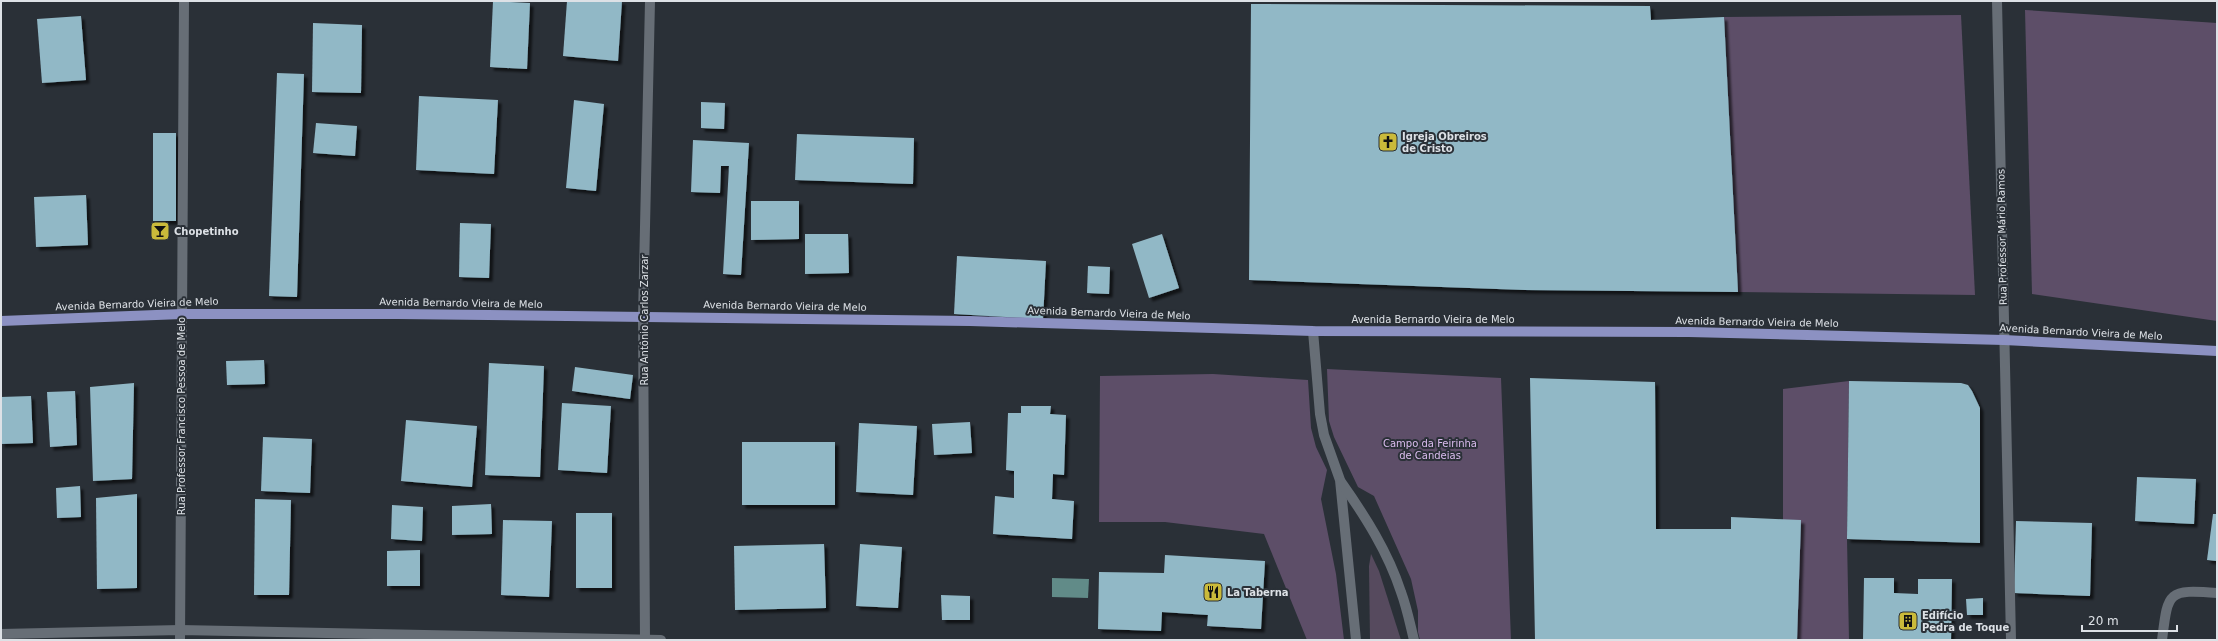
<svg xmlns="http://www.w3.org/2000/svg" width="2218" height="641" font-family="'DejaVu Sans',sans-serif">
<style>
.green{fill:#564a5e}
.forest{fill:#5d4e68}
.water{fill:#618b88}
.building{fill:#91b8c6;filter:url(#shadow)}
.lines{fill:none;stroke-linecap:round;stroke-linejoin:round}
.service{stroke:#676e76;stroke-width:10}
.minor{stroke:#676e76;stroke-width:10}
.primary{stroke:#8c91c2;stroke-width:10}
.labels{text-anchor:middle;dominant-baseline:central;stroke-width:4;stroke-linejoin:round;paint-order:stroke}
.poi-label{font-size:10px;font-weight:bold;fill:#dde1e6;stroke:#2a3037;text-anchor:start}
.street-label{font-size:10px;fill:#dde1e6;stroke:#2a3037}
.park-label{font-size:10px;fill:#dabcee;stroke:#2a3037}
</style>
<defs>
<filter id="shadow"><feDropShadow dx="3.5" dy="3.5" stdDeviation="1" flood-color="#0009"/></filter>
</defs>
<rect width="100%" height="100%" fill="#2a3037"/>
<path class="green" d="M1371,554L1379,571L1401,640H1370L1369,566Z"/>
<g class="forest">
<path d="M2025,10L2217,23V321L2032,294Z"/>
<path d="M1961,15L1975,295L1738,292L1724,17Z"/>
<path d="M1327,369L1501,378L1511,640H1420L1418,632V611L1411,579L1374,496L1358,487L1334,437L1329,421Z"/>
<path d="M1213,374L1308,380L1311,428L1316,447L1327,470L1321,499L1336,574L1344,640H1307L1264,534L1165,522H1099L1100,376Z"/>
<path d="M1849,381L1847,539L1849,640H1797L1783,519V389Z"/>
</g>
<path class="water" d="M1052,578L1089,579L1088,598L1052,597Z"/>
<g class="building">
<path d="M493,1L530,3L527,69L490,67Z"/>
<path d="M567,1H622L618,61L563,56Z"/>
<path d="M1251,4L1650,6L1651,20L1724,17L1738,292L1525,290L1249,280Z"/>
<path d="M81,16L86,80L42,83L37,19Z"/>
<path d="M313,23L362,25L361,93L312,92Z"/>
<path d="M277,73L304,74L297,297L269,296Z"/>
<path d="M419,96L498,100L494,174L416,170Z"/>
<path d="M574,100L604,104L596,191L566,188Z"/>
<path d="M701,102L725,103L724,129L701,128Z"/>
<path d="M316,123L357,126L355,156L313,153Z"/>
<rect x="153" y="133" width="23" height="88"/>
<path d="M797,134L914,138L913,184L795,180Z"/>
<path d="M693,140L749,143L741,275L723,274L729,166H721L720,193L691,192Z"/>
<path d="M86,195L88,245L36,247L34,197Z"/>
<path d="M751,201H799V239L751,240Z"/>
<path d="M460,223L491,224L489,278L459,277Z"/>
<path d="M805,234H848L849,273L805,274Z"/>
<path d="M1162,234L1179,288L1149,298L1132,244Z"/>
<path d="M957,256L1046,261L1043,319L954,314Z"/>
<path d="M1088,266L1110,267L1109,294L1087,293Z"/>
<path d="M264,360L265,384L227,385L226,361Z"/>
<path d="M489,363L544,366L540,477L485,475Z"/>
<path d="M575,367L633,375L630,399L572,391Z"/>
<path d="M1530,378L1655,382L1656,529H1731V517L1801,520L1797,640H1535Z"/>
<path d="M1849,381L1961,383L1968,385L1972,391L1980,408V543L1847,539Z"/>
<path d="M134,383L132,479L93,481L90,387Z"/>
<path d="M75,391L77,445L50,447L47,392Z"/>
<path d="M31,396L33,443L1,444V397Z"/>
<path d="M562,403L611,406L607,473L558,470Z"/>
<path d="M1021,406H1051L1050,414L1066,415L1064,475L1053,474L1052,499L1074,501L1072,539L993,534L995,496L1014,498V471L1006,470L1008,413H1021Z"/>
<path d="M406,420L477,426L472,487L401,481Z"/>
<path d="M970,422L972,453L934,455L932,424Z"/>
<path d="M859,423L917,426L913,495L856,492Z"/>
<path d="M263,437L312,439L310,493L261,491Z"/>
<rect x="742" y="442" width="93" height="63"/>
<path d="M2137,477L2196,479L2194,524L2135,521Z"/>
<path d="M80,486L81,517L57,518L56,488Z"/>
<path d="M137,494V588L97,589L96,498Z"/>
<path d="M255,499L291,500L289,595H254Z"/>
<path d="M491,504L492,534L452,535V506Z"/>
<path d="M392,505L423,507L422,541L391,539Z"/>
<rect x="576" y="513" width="36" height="75"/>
<path d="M2213,514H2217V561L2207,560Z"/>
<path d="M503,520L552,521L549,597L501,595Z"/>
<path d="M2016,521L2092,523L2090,596L2014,593Z"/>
<path d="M824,544L826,608L735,610L734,546Z"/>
<path d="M860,544L902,547L898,608L856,606Z"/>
<path d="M420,550V586H387V551Z"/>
<path d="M1165,555L1265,561L1261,629L1207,626L1208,615L1162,612L1161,631L1098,629L1099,572L1164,573Z"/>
<path d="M1864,578H1894V593L1918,594V579H1952L1951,640H1863Z"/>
<path d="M941,595L970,596V620H942Z"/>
<path d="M1983,598V615H1967L1966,599Z"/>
</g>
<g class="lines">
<path class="service" d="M2162,640C2168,592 2167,589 2217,593"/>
<g class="minor">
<path d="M1997,1L2011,640"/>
<path d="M1313,331L1320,414L1324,435L1340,480L1356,640"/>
<path d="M1341,482C1365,516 1388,552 1401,592C1407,608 1410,624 1414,640"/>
<path d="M1,634L180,630L661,640"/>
<path d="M180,640L184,1"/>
<path d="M645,640L643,317L650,1"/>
</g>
<path class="primary" d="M1,321L182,314H398L970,321L1313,331L1689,332L2004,340L2217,351"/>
</g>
<defs>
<g id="church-square" transform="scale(1)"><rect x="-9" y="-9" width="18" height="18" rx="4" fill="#caba3a" stroke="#2a3037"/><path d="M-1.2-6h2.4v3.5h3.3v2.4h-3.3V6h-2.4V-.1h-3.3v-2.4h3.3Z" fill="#111"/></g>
<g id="bar-square" transform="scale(1)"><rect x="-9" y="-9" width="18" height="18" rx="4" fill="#caba3a" stroke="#2a3037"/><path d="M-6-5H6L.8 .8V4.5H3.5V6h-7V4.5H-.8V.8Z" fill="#111"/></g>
<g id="restaurant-square" transform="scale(1)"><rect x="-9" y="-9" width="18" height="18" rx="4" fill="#caba3a" stroke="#2a3037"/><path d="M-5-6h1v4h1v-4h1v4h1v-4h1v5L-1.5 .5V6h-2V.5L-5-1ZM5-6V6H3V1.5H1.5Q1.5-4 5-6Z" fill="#111"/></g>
<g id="building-square" transform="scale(1)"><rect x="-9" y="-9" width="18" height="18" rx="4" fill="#caba3a" stroke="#2a3037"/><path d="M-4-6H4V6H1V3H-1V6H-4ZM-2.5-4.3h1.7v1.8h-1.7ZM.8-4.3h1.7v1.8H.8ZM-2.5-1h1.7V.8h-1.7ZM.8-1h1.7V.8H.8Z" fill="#111"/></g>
</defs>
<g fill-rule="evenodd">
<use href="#church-square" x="1388" y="142"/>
<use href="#bar-square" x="160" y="231"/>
<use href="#restaurant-square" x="1213" y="592"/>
<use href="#building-square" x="1908" y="621"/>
</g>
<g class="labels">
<g class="poi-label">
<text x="1402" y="136">Igreja Obreiros<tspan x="1402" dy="12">de Cristo</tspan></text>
<text x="174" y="231">Chopetinho</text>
<text x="1227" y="592">La Taberna</text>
<text x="1922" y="615">Edifício<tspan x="1922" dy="12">Pedra de Toque</tspan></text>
</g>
<g class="street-label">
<text transform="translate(2002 237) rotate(-91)">Rua Professor Mário Ramos</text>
<text transform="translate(461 303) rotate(1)">Avenida Bernardo Vieira de Melo</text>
<text transform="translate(137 304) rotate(-2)">Avenida Bernardo Vieira de Melo</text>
<text transform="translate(785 306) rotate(1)">Avenida Bernardo Vieira de Melo</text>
<text transform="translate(1109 313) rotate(2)">Avenida Bernardo Vieira de Melo</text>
<text x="1433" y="319">Avenida Bernardo Vieira de Melo</text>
<text transform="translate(644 320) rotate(-90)">Rua Antônio Carlos Zarzar</text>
<text transform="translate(1757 322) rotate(1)">Avenida Bernardo Vieira de Melo</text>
<text transform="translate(2081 332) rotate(3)">Avenida Bernardo Vieira de Melo</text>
<text transform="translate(181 416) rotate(-90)">Rua Professor Francisco Pessoa de Melo</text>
</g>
<g class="park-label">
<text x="1430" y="443">Campo da Feirinha<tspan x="1430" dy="12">de Candeias</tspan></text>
</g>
</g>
<rect width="2218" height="641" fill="none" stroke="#dde1e6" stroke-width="4"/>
<path d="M2082 625v6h95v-6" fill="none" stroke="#dde1e6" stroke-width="2"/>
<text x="2088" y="625" font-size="12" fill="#dde1e6" stroke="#2a3037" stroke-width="3" paint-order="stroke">20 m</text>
</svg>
